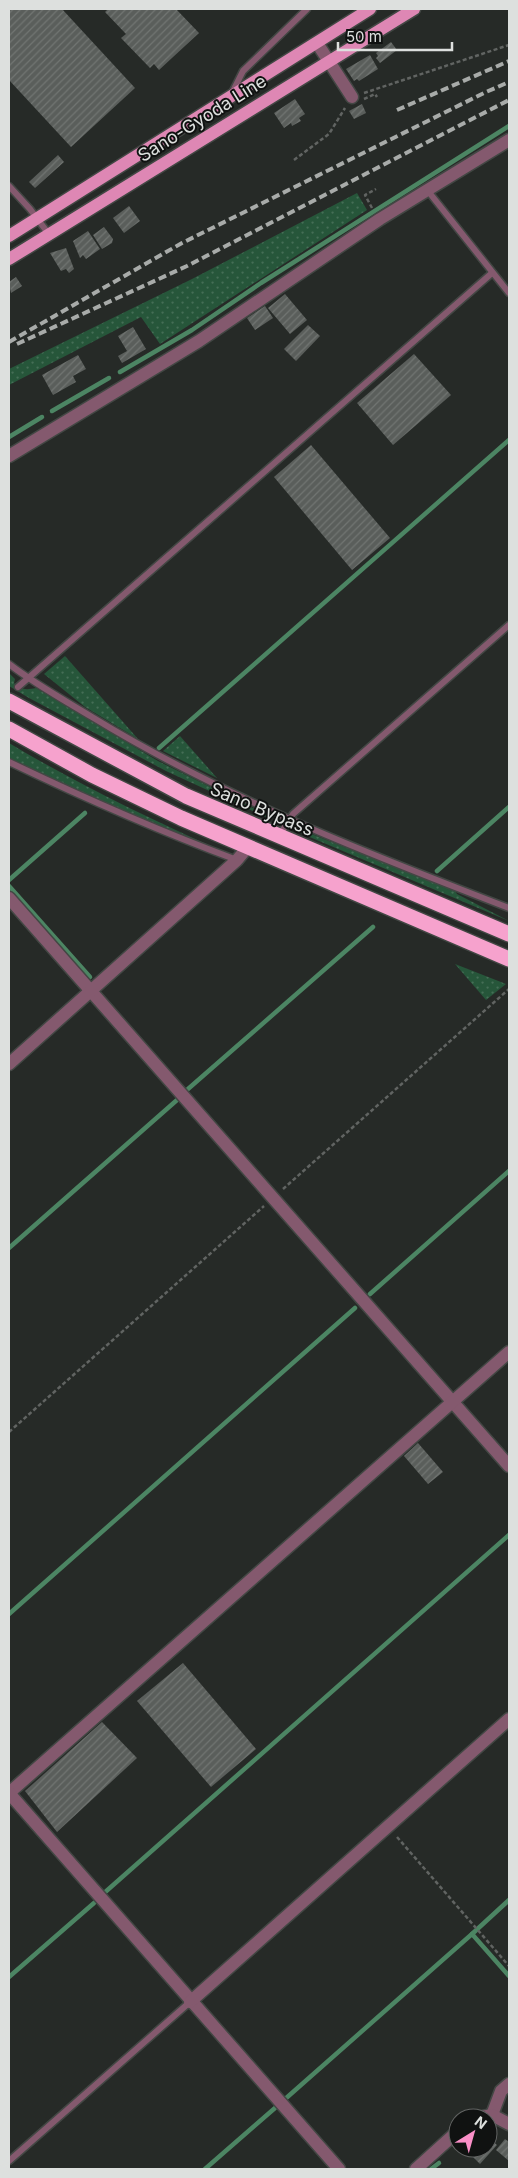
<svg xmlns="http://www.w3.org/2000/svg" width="518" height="2178" font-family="Inter,sans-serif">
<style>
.grass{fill:url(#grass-dots)}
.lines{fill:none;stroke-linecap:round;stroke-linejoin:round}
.stream{stroke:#4c8563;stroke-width:4.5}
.building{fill:url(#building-hatch)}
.lane-casing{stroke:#434744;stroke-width:9}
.street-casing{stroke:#434744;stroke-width:15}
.primary-casing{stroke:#434744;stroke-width:15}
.highway-casing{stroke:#434744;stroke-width:18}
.path{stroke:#616462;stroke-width:2.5;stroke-dasharray:4 2.5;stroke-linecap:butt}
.lane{stroke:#84596e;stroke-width:6}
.street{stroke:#84596e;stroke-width:12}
.primary{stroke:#de87b4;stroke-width:12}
.highway{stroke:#f6a2cd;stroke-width:15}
.rail{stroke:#a8aba9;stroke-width:4;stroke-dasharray:8 4;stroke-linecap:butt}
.labels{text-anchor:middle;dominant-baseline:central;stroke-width:4;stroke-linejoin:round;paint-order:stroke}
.street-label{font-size:18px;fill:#dde0de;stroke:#101211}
</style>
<defs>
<pattern id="grass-dots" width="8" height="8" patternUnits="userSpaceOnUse" patternTransform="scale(1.25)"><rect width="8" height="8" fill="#26563a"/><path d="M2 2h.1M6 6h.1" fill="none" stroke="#456e56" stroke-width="1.8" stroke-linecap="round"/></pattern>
<pattern id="building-hatch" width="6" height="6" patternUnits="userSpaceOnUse" patternTransform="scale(1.25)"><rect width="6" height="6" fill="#5a5e5b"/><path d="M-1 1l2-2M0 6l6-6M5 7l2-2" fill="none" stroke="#717572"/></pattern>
</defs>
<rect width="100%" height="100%" fill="#262a27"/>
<g class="grass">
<path d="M357,193L367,210L160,344L141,317L9,385V369L192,279Z"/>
<path d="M65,656L138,739L85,707L44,674Z"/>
<path d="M9,673L15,679L14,683C21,690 26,690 36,688L158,761L273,818L270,819L166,771L29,698L9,686Z"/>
<path d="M180,736L217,778L163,751Z"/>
<path d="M9,743C76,783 146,817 217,849L125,812L9,758Z"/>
<path d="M294,827L455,891L457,894L509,921L293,830Z"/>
<path d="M455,964L506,984L486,1000Z"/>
</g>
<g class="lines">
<g class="stream">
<path d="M120,372L192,330L261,283L509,126"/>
<path d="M52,411L109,378"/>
<path d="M9,437L42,417"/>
<path d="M159,748L509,440"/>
<path d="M437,871L509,807"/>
<path d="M9,880L85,813"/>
<path d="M9,886L90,977"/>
<path d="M188,1089L373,927"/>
<path d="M9,1248L177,1100"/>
<path d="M370,1294L509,1171"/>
<path d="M9,1614L355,1308"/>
<path d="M103,1894L509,1535"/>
<path d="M509,1900L472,1934L509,1976"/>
<path d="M9,1977L94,1903"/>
<path d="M284,2100L472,1934"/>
<path d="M205,2169L275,2108"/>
<path d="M431,2169L439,2163"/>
</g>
</g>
<g class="building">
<path d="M9,9H62L135,88L71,147L9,80Z"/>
<path d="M108,9H176L199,33L159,70L154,64L150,68L121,38L126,34L105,12Z"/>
<path d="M391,42L397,50L380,63L376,58L378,56L376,53Z"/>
<path d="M370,55L378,69L359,81L357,79L354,81L346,69Z"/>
<path d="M295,99L305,114L299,118L301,121L292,126L291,123L284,128L274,113Z"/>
<path d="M362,104L366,113L354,119L349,111Z"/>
<path d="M58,155L64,162L35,188L29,182Z"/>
<path d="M129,206L140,221L124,233L113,218Z"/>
<path d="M104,227L113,239L112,243L102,249L93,235Z"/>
<path d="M88,231L100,249L86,259L83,255L80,258L73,241Z"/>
<path d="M66,248L74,269L69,273L66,269L61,271L50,253Z"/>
<path d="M16,277L22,286L11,293L9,282Z"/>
<path d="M285,294L307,320L290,334L268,308Z"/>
<path d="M265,306L273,318L255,330L247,318Z"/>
<path d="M308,325L320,336L296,361L284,349Z"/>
<path d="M133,327L146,349L122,363L118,356L127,351L118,336Z"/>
<path d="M414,354L451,395L393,445L357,403Z"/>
<path d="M78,355L86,369L73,376L76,382L53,395L42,375Z"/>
<path d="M311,445L390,538L352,570L274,477Z"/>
<path d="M418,1443L443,1472L428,1484L404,1456Z"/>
<path d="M183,1663L256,1749L211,1787L137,1701Z"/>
<path d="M102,1722L137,1758L57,1832L25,1791Z"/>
<path d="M489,2138L497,2145L480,2164L472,2156L480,2148H488Z"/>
<path d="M505,2139L509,2142V2161L496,2150Z"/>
</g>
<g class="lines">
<g class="lane-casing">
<g id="lane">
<path d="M232,93L243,71L307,9"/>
<path d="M9,186L30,209L48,233"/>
<path d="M428,191L509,293"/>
<path d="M9,664C35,684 64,700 92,717C223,797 366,853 509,908"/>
<path d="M18,687L492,273"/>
<path d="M9,762C84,798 159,831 237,860"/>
<path d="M279,836L293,814L509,625"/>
<path d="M9,2161L190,2002"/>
</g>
</g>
<g class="street-casing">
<g id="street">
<path d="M317,43L352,97"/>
<path d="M9,456L199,341L380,219L509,140"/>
<path d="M9,898L509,1466"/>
<path d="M9,1064L237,860L247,848"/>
<path d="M9,1793L509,1352"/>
<path d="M9,1793L339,2169"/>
<path d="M190,2002L509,1719"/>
<path d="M492,2115L501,2091L509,2084"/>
<path d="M477,2118L492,2115L509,2124"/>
<path d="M416,2169L458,2131"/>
</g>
</g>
<g class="primary-casing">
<g id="primary">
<path d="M9,236L370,9"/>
<path d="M9,259L414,9"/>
</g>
</g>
<g class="highway-casing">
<g id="highway">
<path d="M9,701L186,796L509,934"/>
<path d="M9,729L92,775L181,818L509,959"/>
</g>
</g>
<g class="path">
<path d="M364,93L509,45"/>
<path d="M364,99L375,94L377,97"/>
<path d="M294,160L329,134L345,108"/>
<path d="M372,208L365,195L376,189"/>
<path d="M283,1189L509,989"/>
<path d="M9,1432L264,1206"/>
<path d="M397,1837L509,1966"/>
</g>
<use href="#lane" class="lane"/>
<use href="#street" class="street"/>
<use href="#primary" class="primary"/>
<use href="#highway" class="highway"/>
<g class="rail">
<path d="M397,110L509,61"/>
<path d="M9,342L182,243L486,92L509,82"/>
<path d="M17,344L187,266L509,100"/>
</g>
</g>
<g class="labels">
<g class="street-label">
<text transform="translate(202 118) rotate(-32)">Sano-Gyoda Line</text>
<text transform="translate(262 809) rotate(23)">Sano Bypass</text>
</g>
</g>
<rect width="518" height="2178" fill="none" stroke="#dde0de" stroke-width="20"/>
<g transform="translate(473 2133) rotate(37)"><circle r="24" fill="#101211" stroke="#626463"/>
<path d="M0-4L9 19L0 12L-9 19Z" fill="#fa8fc7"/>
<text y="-8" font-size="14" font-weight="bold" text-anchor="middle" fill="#dde0de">N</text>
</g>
<path d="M338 42v8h114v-8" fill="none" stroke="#dde0de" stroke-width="2.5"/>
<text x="346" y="42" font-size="15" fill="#dde0de" stroke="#101211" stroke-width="4" paint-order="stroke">50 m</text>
</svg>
